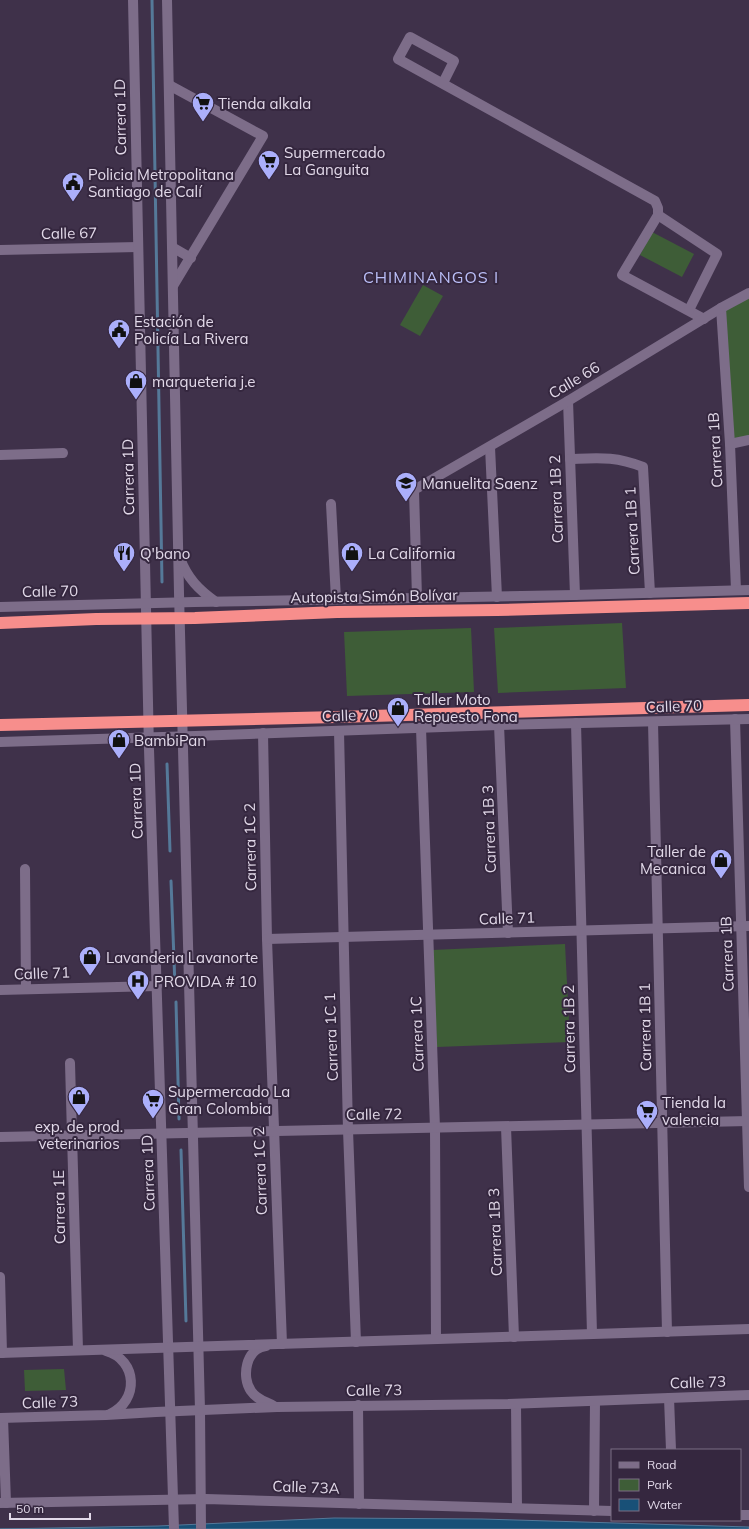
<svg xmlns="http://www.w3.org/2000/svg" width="749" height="1529" font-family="Mulish,sans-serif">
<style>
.green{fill:#3e5d37}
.water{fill:#185077;stroke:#557999}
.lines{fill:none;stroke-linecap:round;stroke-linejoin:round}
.stream{stroke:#557999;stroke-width:3}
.street{stroke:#7d6d89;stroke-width:10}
.secondary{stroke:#7d6d89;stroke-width:10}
.highway{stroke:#f78e8c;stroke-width:12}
.labels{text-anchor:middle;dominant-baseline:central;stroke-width:4;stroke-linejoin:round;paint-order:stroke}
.poi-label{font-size:15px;fill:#e2d9e9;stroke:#35273f;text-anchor:start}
.street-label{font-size:15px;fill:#e2d9e9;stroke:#35273f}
.neighbourhood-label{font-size:16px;letter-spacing:1px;fill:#babef7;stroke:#35273f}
</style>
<rect width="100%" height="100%" fill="#3f314a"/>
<g class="green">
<path d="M652,232L694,254L682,277L640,255Z"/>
<path d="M423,285L443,296L420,336L400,325Z"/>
<path d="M749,293V440L730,444L721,308Z"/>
<path d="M622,623L626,688L498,693L494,628Z"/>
<path d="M471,628L474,692L347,696L344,632Z"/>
<path d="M565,944L570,1042L437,1047L432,950Z"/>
<path d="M64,1369L66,1390L25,1391L24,1370Z"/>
</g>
<path class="water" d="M334,1518L482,1519L749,1527V1529H0L158,1526Z"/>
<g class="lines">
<g class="stream">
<path d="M152,0L162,582"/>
<path d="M167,764L170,851"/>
<path d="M171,881L175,986"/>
<path d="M176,1002L179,1119"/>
<path d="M181,1150L186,1321"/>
</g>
<g class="street">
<path d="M443,83L454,61L410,37L398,59L655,201L658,208V215L622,275L704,319"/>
<path d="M169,85L263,136L173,286"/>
<path d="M658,215L717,254L689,310"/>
<path d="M172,247L191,258"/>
<path d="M0,250L138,247"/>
<path d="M721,308L730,444L736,590"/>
<path d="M568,401L575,595"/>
<path d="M730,444L749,440"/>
<path d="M490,447L497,597"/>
<path d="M0,455L63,453"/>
<path d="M570,459C599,458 615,456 643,467L650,593"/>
<path d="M331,504L336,599"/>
<path d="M417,598L414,490L568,401L721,308L749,293"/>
<path d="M735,719L749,1187"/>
<path d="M653,722L667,1332"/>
<path d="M576,723L592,1334"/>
<path d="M499,725L508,933"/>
<path d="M421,728L435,1128L436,1339"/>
<path d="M339,731L348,1130L356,1342"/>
<path d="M263,733L267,939L282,1344"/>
<path d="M25,869L26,989"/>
<path d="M267,939L749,926"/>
<path d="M0,990L157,986"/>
<path d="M70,1063L78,1350"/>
<path d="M506,1127L514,1337"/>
<path d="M0,1137L749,1121"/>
<path d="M0,1277L2,1353"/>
<path d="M669,1398L671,1450"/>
<path d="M516,1404L517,1508"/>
<path d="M358,1405L359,1504"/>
<path d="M3,1418L6,1503"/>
<path d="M0,1503L206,1499L612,1511"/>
<path d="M594,1511L595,1401"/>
<path d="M740,1515H749"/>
</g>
<g class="secondary">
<path d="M133,0L149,749L174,1529"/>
<path d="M167,0L179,593L200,1410L201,1529"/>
<path d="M180,558C187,578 199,590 216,602"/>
<path d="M0,607L195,602L575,595L749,590"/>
<path d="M0,742L195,736L499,725L749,719"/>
<path d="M266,1346C246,1348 241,1377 251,1391C257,1400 265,1401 274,1406"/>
<path d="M106,1351C138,1360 139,1401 110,1414"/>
<path d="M0,1353L749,1329"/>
<path d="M0,1418L106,1415L156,1412L277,1407L508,1404L749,1395"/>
</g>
<g class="highway">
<path d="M0,623L96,619L195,618L337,612L497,610L749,603"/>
<path d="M0,725L337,717L749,705"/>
</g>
</g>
<defs>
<g id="supermarket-pin" transform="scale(1.15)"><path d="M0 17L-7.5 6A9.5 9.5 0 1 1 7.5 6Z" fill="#abaffb" stroke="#35273f"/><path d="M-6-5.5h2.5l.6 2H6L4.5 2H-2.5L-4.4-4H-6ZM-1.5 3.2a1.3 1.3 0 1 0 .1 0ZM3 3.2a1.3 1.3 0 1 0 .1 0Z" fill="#111"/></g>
<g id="civic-pin" transform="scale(1.15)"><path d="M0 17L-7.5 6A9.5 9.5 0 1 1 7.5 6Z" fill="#abaffb" stroke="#35273f"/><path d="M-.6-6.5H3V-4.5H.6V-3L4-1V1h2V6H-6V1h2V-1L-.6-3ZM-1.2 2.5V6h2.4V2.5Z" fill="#111"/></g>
<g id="shop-pin" transform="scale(1.15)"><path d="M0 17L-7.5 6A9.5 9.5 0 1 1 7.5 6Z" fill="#abaffb" stroke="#35273f"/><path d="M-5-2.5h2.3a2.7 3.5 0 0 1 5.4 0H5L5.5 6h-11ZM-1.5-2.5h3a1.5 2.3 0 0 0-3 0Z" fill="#111"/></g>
<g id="school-pin" transform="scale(1.15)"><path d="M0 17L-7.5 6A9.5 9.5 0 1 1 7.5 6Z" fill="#abaffb" stroke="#35273f"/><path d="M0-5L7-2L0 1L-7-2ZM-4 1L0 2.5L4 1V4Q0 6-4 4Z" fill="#111"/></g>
<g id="restaurant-pin" transform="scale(1.15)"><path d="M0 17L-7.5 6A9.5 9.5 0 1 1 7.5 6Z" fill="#abaffb" stroke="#35273f"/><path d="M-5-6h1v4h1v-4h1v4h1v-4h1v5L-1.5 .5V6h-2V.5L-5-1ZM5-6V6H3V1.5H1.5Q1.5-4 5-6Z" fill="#111"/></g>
<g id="hospital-pin" transform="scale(1.15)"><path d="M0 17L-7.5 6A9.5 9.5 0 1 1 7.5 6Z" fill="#abaffb" stroke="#35273f"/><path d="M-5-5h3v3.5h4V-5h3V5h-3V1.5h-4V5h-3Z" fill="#111"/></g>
</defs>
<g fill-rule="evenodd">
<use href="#supermarket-pin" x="203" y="103"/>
<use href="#supermarket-pin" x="269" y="161"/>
<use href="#civic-pin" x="73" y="183"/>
<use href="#civic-pin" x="119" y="330"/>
<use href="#shop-pin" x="136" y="381"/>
<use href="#school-pin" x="406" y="483"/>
<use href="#restaurant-pin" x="124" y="553"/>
<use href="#shop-pin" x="352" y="553"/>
<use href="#shop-pin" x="398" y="708"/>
<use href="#shop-pin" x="119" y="740"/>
<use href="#shop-pin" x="721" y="860"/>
<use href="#shop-pin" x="90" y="957"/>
<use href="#hospital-pin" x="138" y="981"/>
<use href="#shop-pin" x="79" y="1097"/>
<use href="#supermarket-pin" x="153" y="1100"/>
<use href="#supermarket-pin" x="647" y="1111"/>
</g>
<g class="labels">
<g class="poi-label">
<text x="218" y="103">Tienda alkala</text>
<text x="284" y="152">Supermercado<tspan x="284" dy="17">La Ganguita</tspan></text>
<text x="88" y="174">Policia Metropolitana<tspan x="88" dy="17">Santiago de Calí</tspan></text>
<text x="134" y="321">Estación de<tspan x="134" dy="17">Policía La Rivera</tspan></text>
<text x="152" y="381">marqueteria j.e</text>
<text x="422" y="483">Manuelita Saenz</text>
<text x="140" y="553">Q'bano</text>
<text x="368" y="553">La California</text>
<text x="414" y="699">Taller Moto<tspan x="414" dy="17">Repuesto Fona</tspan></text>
<text x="134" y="740">BambiPan</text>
<text x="706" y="851" text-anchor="end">Taller de<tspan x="706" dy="17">Mecanica</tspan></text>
<text x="106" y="957">Lavanderia Lavanorte</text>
<text x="154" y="981">PROVIDA # 10</text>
<text x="168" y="1091">Supermercado La<tspan x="168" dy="17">Gran Colombia</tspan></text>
<text x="662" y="1102">Tienda la<tspan x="662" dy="17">valencia</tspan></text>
<text x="79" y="1126" text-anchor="middle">exp. de prod.<tspan x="79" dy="17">veterinarios</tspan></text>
</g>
<g class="street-label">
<text transform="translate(120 117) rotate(-91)">Carrera 1D</text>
<text transform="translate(69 233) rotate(-1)">Calle 67</text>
<text transform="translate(574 380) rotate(-31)">Calle 66</text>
<text transform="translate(715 450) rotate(-93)">Carrera 1B</text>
<text transform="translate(128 477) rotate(-91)">Carrera 1D</text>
<text transform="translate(556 499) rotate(-92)">Carrera 1B 2</text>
<text transform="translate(632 531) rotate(-93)">Carrera 1B 1</text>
<text transform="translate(50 591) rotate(-1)">Calle 70</text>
<text transform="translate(374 596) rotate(-1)">Autopista Simón Bolívar</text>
<text transform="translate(674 706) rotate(-2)">Calle 70</text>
<text transform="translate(350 715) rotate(-2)">Calle 70</text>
<text transform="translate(136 801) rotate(-92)">Carrera 1D</text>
<text transform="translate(489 829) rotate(-92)">Carrera 1B 3</text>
<text transform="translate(250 847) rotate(-91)">Carrera 1C 2</text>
<text transform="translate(507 918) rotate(-2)">Calle 71</text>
<text transform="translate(727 954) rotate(-92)">Carrera 1B</text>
<text transform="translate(42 973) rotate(-2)">Calle 71</text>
<text transform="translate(645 1027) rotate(-91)">Carrera 1B 1</text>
<text transform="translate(569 1029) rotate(-91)">Carrera 1B 2</text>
<text transform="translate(417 1034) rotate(-92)">Carrera 1C</text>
<text transform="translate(331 1037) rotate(-92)">Carrera 1C 1</text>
<text transform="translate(374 1114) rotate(-1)">Calle 72</text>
<text transform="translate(260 1171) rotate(-92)">Carrera 1C 2</text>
<text transform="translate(148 1173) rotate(-92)">Carrera 1D</text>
<text transform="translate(59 1207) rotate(-91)">Carrera 1E</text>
<text transform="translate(495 1232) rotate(-92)">Carrera 1B 3</text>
<text transform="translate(698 1382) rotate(-2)">Calle 73</text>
<text transform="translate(374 1390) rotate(-1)">Calle 73</text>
<text transform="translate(50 1402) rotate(-2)">Calle 73</text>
<text transform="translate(306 1487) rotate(2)">Calle 73A</text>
</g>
<g class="neighbourhood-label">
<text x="431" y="277">CHIMINANGOS I</text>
</g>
</g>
<rect x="611" y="1449" width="130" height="72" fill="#35273f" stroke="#7a6e83"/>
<rect x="619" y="1462" width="20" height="6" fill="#7d6d89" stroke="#7a6e83"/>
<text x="647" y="1469" font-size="12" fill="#e2d9e9">Road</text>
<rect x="619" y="1479" width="20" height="12" fill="#3e5d37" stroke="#7a6e83"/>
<text x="647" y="1489" font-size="12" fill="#e2d9e9">Park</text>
<rect x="619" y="1499" width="20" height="12" fill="#185077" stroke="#7a6e83"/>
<text x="647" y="1509" font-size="12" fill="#e2d9e9">Water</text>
<path d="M10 1513v6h80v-6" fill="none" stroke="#e2d9e9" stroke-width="2"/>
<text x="16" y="1513" font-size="12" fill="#e2d9e9" stroke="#35273f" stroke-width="3" paint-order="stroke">50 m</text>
</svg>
